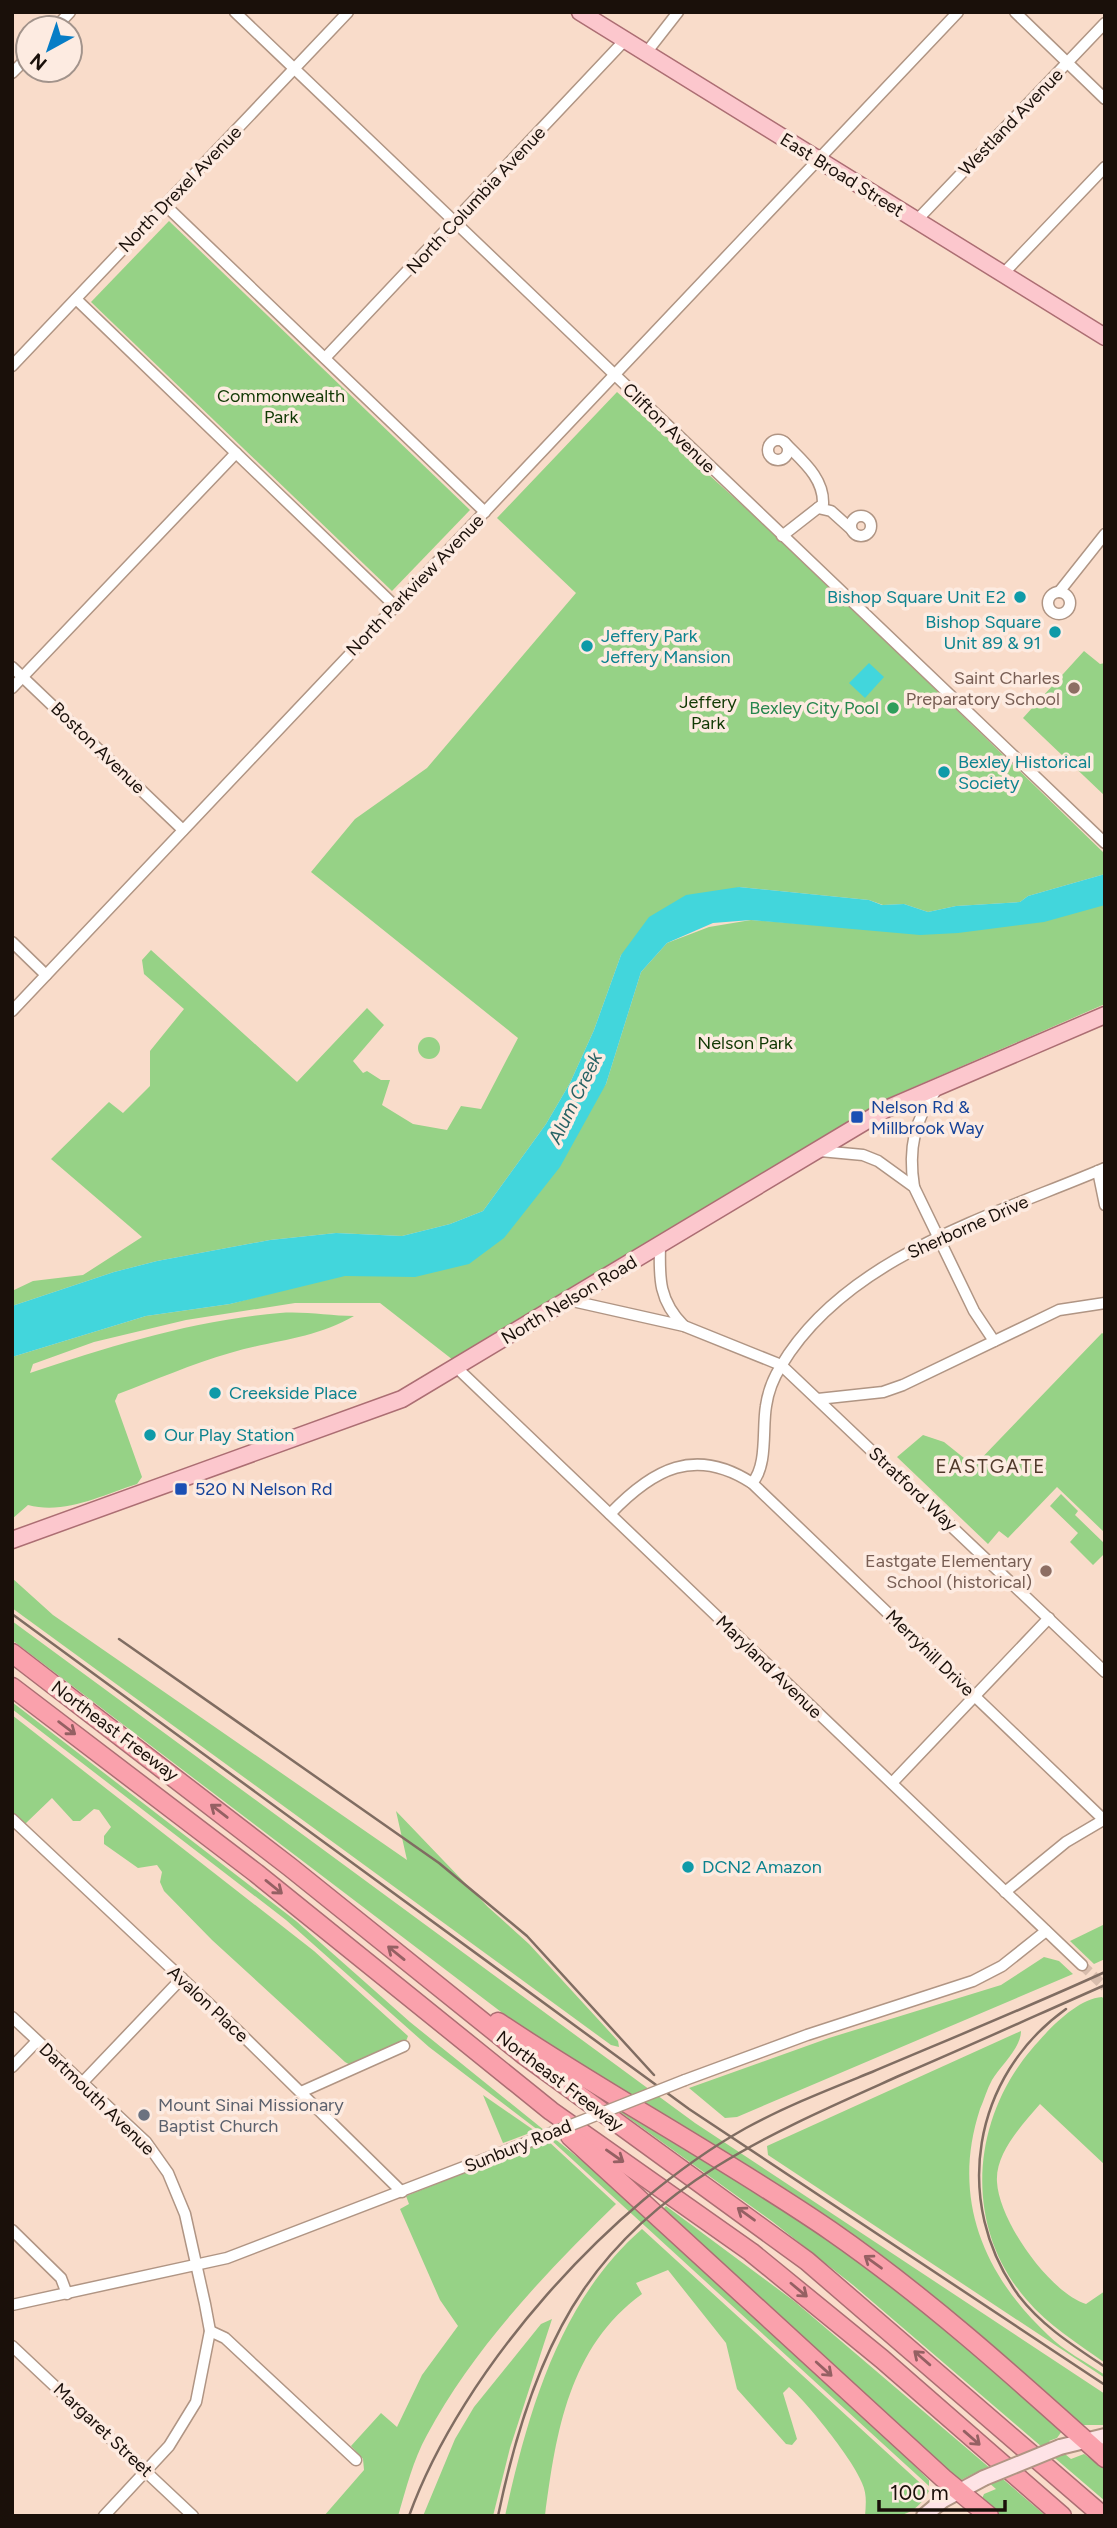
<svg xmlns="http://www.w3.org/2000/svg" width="1117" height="2528" font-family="Figtree,sans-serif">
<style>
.green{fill:#96d286}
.water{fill:#42d6dc}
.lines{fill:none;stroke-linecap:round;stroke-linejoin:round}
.street-tunnel{stroke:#d8bdad;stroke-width:10;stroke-dasharray:10 5;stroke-linecap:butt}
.street-casing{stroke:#b09584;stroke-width:13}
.secondary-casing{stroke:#b09584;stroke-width:18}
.primary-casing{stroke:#ac6e73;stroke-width:19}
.highway-casing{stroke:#ac6e73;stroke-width:21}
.street{stroke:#fff;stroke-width:10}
.secondary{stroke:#fee3e6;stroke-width:14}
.primary{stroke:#fcc7cd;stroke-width:16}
.highway{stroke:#faa1ac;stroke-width:18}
.rail{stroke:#806d62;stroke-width:2.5}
.street-bridge-casing{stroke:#b09584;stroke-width:13;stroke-linecap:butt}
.secondary-bridge-casing{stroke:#b09584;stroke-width:18;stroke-linecap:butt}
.street-bridge{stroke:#fff;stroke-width:10}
.secondary-bridge{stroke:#fee3e6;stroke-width:14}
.oneway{stroke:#956063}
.culture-dot{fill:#0f9aa8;stroke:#fdebe1;stroke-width:2.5}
.education-dot{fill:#8d6e63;stroke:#fdebe1;stroke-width:2.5}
.leisure-dot{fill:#2e9e5b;stroke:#fdebe1;stroke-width:2.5}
.transit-dot{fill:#1a4fb4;stroke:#fdebe1;stroke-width:2.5}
.worship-dot{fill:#6b7280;stroke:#fdebe1;stroke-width:2.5}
.labels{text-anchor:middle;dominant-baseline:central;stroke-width:7;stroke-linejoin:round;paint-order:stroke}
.street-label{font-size:18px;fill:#1a100a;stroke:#fdebe1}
.park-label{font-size:18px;fill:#113904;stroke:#fdebe1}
.culture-label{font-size:18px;fill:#0d838f;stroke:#fdebe1;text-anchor:start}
.education-label{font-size:18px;fill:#785e54;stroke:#fdebe1;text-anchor:end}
.leisure-label{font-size:18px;fill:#27864d;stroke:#fdebe1;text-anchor:end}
.transit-label{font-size:18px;fill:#164399;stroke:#fdebe1;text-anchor:start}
.worship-label{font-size:18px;fill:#5b616d;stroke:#fdebe1;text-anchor:start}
.water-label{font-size:19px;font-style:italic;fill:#276264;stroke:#fdebe1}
.neighbourhood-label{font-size:19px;letter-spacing:2px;fill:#50392b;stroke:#fdebe1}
</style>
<rect width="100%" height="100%" fill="#f9dcca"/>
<g class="green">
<path d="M169,221L470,510L392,591L91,302Z"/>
<path d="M617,392L861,612L896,651L1105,854V874L1028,896L1020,902L956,906L928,912L904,904L883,905L869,900L739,887L621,955L594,1030L570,1083L546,1124L483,1211L450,1224L402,1236L336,1233L270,1240L157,1261L114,1272L12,1306V1291L33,1281L83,1275L142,1237L51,1159L109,1102L123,1113L150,1086V1051L184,1009L144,974L142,960L151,950L297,1082L367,1008L384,1025L353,1061L363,1073L367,1071L381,1080H390L382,1105L413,1124L447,1130L461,1106L481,1109L518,1038L311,872L355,819L427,768L576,593L497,518Z"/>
<path d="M1084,651L1100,664L1105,663V796L1023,718Z"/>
<path d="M1105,879V1004L884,1100L453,1360L380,1303H295L186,1320L94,1342L33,1364L30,1373C110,1346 195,1320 280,1313C304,1311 330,1316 354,1316C315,1339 273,1340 230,1353C192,1364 155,1380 118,1394L115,1401L142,1477L137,1484C102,1495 65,1515 28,1505L12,1519V1357L146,1316L230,1304L486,1236L606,1084L641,972L667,943L709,927L751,920L867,929L974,921Z"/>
<circle cx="429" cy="1048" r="11"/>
<path d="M1102,1333L1105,1335V1533L1057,1487L1008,1538L999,1531L988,1544L897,1457L923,1435L944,1442L974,1466Z"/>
<path d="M1061,1494L1078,1511L1075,1515L1105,1544V1553L1093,1565L1070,1542L1078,1533L1050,1506Z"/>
<path d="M12,1578L53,1615L407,1860L396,1811L488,1907L529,1944L618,2041L619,2047L611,2045L12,1608Z"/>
<path d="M12,1621L695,2123L1105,2394V2425H1082L1071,2418L983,2338L530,2034L12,1640Z"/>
<path d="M12,1702L296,1921L410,2022L617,2189L859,2411L929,2480V2486L551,2140L429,2047L286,1920L12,1709Z"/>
<path d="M12,1715L314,1951L408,2036L405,2044L352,2066L345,2062L212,1940L164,1891L160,1882L162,1872L157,1865L138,1868L104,1844V1836L111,1827L99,1810L94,1809L80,1821H73L52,1798L25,1824L12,1812Z"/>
<path d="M1105,1924V1959L1094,1964L1070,1941Z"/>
<path d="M1044,1957L1059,1961L1073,1974L737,2117L725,2118L689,2088L829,2038L1001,1985Z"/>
<path d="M1102,1997L1105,2000V2165L1040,2104C1023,2124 995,2153 997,2182C999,2221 1049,2292 1086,2304L1105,2291V2363C1077,2343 1048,2325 1026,2299C963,2226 971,2121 1031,2050C1047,2031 1076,1999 1102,1997Z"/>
<path d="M1021,2031C1021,2048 1001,2065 992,2080C987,2089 984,2100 980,2109C951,2198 983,2274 1048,2335C1064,2351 1086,2362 1105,2375V2378L768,2155L767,2146Z"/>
<path d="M483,2095L535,2131L503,2143Z"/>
<path d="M618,2106L786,2207L915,2300L1062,2431L1057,2438L1049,2441L1071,2459L1084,2454L1105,2469V2501L853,2285L773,2222L616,2109Z"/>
<path d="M547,2140L616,2204C546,2272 473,2349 427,2435C413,2460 406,2489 398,2516H324L364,2470L363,2459L351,2446L381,2413L397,2427L422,2375L458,2326L440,2300L400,2209L409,2204L406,2196Z"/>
<path d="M666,2206L794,2301L1046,2516C1023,2516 996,2522 981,2501L984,2494L996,2489L977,2472L959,2481L659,2213Z"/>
<path d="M642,2229L929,2491C912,2521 895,2516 865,2516C866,2504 867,2494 862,2483C854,2461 807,2402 789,2387L783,2393L797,2439L792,2445L786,2444L737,2389L726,2343L668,2270L636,2283L642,2294C569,2347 556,2432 545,2516H505C528,2413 559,2301 642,2229Z"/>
<path d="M552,2319L510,2448L493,2516H423L455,2439L474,2407L541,2324Z"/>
</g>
<g class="water">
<path d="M869,663L884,677L865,698L849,683Z"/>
<path d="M1105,874V905L1044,922L958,933L920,935L751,920L713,923L667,943L641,972L606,1084L560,1167L504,1238L469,1264L415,1277L345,1276L230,1304L146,1316L12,1357V1306L114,1272L157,1261L270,1240L336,1233L402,1236L450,1224L483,1211L546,1124L570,1083L594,1030L621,955L649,917L686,895L739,887L869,900L882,905L904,904L928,912L956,906L1020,902L1028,896Z"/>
</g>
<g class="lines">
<path class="street-tunnel" d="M1082,1965L1105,1987"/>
<g class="street-casing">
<g id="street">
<path d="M235,12L1105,843"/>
<path d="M1015,12L1105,99"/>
<path d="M55,28L70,12"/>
<path d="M646,53L678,12"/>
<path d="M12,73L28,57"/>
<path d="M165,205L485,512"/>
<path d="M916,221L1105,23"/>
<path d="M1003,274L1105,167"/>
<path d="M76,299L395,606"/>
<path d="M325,358L625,40"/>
<path d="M12,366L348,12"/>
<circle cx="778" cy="450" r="10"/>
<path d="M818,508L831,511L851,529"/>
<circle cx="861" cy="526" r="10"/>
<path d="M782,536L823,504C824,477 801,460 784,442"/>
<path d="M1059,592L1105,534"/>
<circle cx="1059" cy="603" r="11"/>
<path d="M12,667L183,830"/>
<path d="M12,688L236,453"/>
<path d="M12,942L46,975"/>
<path d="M12,1011L958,12"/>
<path d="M820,1151L863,1155L878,1161L914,1187L974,1311L994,1341"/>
<path d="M1098,1171L1105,1205"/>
<path d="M914,1187C908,1149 914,1120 937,1089"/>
<path d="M660,1245C659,1279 659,1301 684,1326"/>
<path d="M568,1300L684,1326L781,1365L1105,1672"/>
<path d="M457,1368L1082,1965"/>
<path d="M818,1399L883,1392L903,1385L1059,1310L1105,1303"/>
<path d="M752,1483C768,1466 762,1428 766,1406C768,1392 774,1377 781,1366C846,1256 995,1215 1105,1168"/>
<path d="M610,1514C653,1469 695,1446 752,1483L1103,1819"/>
<path d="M892,1783L1049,1618"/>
<path d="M12,1819L237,2030L402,2192"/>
<path d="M1005,1892L1066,1842L1105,1819"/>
<path d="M12,2017L146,2142L168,2173L185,2214L205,2304L210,2331L196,2402L169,2446L104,2516"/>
<path d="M12,2067L37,2041"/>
<path d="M685,2080L807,2035L973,1981L1002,1966L1046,1931"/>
<path d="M82,2083L182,1978"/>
<path d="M301,2092L404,2046"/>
<path d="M12,2230L61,2278L67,2294"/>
<path d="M12,2305L227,2258L508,2150"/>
<path d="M210,2331L225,2338L356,2460"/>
<path d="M12,2346L193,2516"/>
</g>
</g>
<g class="secondary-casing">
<g id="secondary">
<path d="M1060,2447L1105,2436"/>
<path d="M924,2516L943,2500L984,2478"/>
</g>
</g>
<g class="primary-casing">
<g id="primary">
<path d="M580,12L1105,337"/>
<path d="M12,1540L402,1399L886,1109L1105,1015"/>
</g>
</g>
<g class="highway-casing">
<g id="highway">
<path d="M12,1653L290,1867L524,2055L807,2261L1103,2516"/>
<path d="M12,1687L256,1873L551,2111L751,2252L882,2359L1062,2516"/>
<path d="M498,2022C607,2095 723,2157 831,2231C929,2299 1016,2378 1105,2458"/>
<path d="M570,2136L943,2478L989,2516"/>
</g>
</g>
<use href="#street" class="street"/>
<use href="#secondary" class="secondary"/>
<use href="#primary" class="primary"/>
<use href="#highway" class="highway"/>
<g class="rail">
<path d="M12,1614L689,2109L1105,2385"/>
<path d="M119,1639L439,1863L527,1936L654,2075"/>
<path d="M1066,2009C972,2076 951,2203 1019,2296C1042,2326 1074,2346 1105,2367"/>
<path d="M409,2516C462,2369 610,2204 746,2128C786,2106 830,2089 872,2072C950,2039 1028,2007 1105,1972"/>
<path d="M498,2516C514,2439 539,2354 584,2289C660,2178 783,2128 901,2075C969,2046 1037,2015 1105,1985"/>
</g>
<g class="street-bridge-casing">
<path id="street-bridge" d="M508,2150L685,2080"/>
</g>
<g class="secondary-bridge-casing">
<path id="secondary-bridge" d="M984,2478L1060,2447"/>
</g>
<use href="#street-bridge" class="street-bridge"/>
<use href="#secondary-bridge" class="secondary-bridge"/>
</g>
<defs><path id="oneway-shaft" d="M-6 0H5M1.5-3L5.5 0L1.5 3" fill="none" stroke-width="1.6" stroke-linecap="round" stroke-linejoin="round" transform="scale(1.75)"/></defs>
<g class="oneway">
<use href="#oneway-shaft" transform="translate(67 1728) rotate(37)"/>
<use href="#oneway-shaft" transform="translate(219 1811) rotate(-142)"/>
<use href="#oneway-shaft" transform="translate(274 1887) rotate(39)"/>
<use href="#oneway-shaft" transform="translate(396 1953) rotate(-141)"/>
<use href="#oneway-shaft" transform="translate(615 2156) rotate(35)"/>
<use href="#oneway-shaft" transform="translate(746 2214) rotate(-144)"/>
<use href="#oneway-shaft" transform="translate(873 2262) rotate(-144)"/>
<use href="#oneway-shaft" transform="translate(799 2290) rotate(40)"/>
<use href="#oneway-shaft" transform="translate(922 2358) rotate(-139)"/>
<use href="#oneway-shaft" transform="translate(824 2369) rotate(42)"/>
<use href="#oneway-shaft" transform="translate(972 2438) rotate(41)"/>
</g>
<g class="culture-dot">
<circle cx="1020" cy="597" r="7"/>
<circle cx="1055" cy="632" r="7"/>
<circle cx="587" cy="646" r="7"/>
<circle cx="944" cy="772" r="7"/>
<circle cx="215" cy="1393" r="7"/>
<circle cx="150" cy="1435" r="7"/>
<circle cx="688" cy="1867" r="7"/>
</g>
<g class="education-dot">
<circle cx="1074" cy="688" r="7"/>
<circle cx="1046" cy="1571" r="7"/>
</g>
<circle class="leisure-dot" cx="893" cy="708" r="7"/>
<g class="transit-dot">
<rect x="850" y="1110" width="14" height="14" rx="3.5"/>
<rect x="174" y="1482" width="14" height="14" rx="3.5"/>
</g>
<circle class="worship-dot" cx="144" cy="2115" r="7"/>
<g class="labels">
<g class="street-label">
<text transform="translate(1011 122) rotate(-46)">Westland Avenue</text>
<text transform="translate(842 175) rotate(32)">East Broad Street</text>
<text transform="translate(180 189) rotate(-46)">North Drexel Avenue</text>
<text transform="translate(476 200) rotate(-47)">North Columbia Avenue</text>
<text transform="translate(669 428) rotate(44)">Clifton Avenue</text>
<text transform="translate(415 585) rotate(-46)">North Parkview Avenue</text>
<text transform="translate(98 748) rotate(44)">Boston Avenue</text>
<text transform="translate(968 1227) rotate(-24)">Sherborne Drive</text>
<text transform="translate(569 1300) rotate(-31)">North Nelson Road</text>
<text transform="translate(913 1489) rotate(43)">Stratford Way</text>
<text transform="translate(930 1653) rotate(44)">Merryhill Drive</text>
<text transform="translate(769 1667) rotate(44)">Maryland Avenue</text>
<text transform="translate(115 1731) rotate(37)">Northeast Freeway</text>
<text transform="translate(208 2004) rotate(43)">Avalon Place</text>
<text transform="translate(560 2081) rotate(37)">Northeast Freeway</text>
<text transform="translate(97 2099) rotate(44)">Dartmouth Avenue</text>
<text transform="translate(518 2146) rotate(-22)">Sunbury Road</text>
<text transform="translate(103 2430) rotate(43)">Margaret Street</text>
</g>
<g class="park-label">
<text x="281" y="396">Commonwealth<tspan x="281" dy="21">Park</tspan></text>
<text x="708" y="702">Jeffery<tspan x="708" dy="21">Park</tspan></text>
<text x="745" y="1043">Nelson Park</text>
</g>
<g class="culture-label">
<text x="1006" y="597" text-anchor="end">Bishop Square Unit E2</text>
<text x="1041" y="622" text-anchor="end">Bishop Square<tspan x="1041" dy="21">Unit 89 &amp; 91</tspan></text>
<text x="601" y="636">Jeffery Park<tspan x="601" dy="21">Jeffery Mansion</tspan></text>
<text x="958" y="762">Bexley Historical<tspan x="958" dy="21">Society</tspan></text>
<text x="229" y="1393">Creekside Place</text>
<text x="164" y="1435">Our Play Station</text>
<text x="702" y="1867">DCN2 Amazon</text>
</g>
<g class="education-label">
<text x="1060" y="678">Saint Charles<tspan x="1060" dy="21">Preparatory School</tspan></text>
<text x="1032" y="1561">Eastgate Elementary<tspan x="1032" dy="21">School (historical)</tspan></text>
</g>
<g class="leisure-label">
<text x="879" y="708">Bexley City Pool</text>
</g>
<g class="transit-label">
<text x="871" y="1107">Nelson Rd &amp;<tspan x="871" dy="21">Millbrook Way</tspan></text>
<text x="195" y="1489">520 N Nelson Rd</text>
</g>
<g class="worship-label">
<text x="158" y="2105">Mount Sinai Missionary<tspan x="158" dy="21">Baptist Church</tspan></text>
</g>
<g class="water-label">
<text transform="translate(575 1098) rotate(-64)">Alum Creek</text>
</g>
<g class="neighbourhood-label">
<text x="991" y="1466">EASTGATE</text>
</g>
</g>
<rect width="1117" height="2528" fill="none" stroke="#1a100a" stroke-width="28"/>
<g transform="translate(49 49) rotate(220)"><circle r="33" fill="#fdebe1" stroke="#a2938b" stroke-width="2"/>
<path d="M0-5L12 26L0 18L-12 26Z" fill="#077dc6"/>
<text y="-10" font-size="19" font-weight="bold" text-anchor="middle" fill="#1a100a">N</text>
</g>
<path d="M879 2500v10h126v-10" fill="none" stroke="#1a100a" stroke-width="3.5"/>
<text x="890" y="2500" font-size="21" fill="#1a100a" stroke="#fdebe1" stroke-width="5" paint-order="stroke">100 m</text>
</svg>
